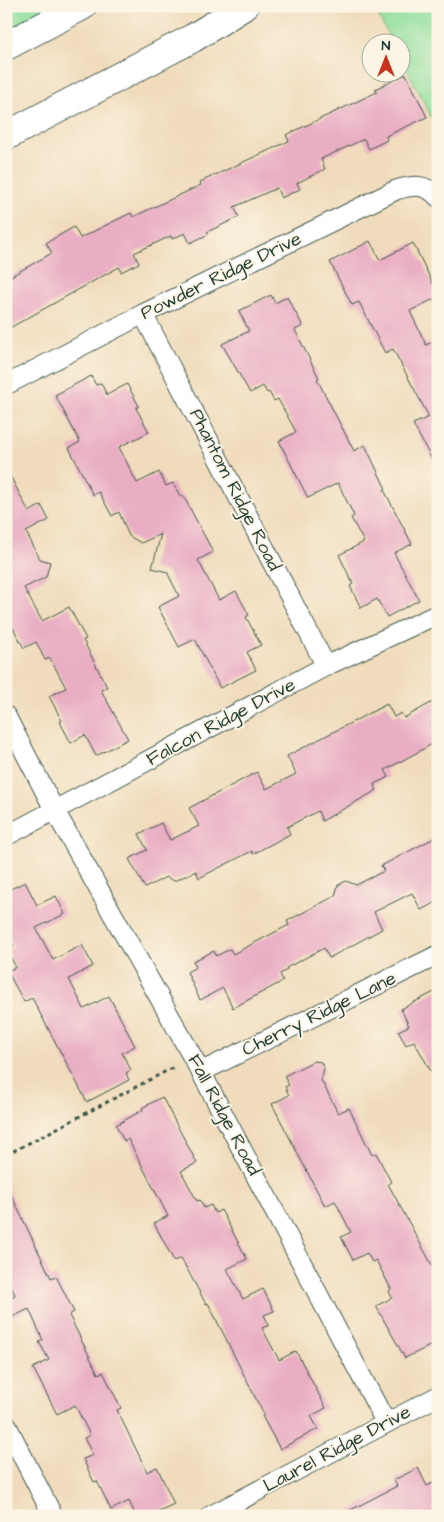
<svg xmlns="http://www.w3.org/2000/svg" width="444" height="1522" font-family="'Architects Daughter',sans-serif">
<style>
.green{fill:#8fde9d;stroke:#578e68}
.building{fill:#e9aec4}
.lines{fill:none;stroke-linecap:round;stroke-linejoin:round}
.minor-casing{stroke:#3e5548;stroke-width:21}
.primary-casing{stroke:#3e5548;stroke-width:30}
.path{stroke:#3e5548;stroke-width:3;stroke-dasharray:4 4;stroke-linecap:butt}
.minor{stroke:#fff;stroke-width:19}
.primary{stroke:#fff;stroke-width:28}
.labels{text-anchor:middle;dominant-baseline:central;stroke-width:4;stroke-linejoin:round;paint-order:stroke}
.street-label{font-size:19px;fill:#1f3d34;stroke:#fcf5e5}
</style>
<rect width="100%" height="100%" fill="#fcf5e5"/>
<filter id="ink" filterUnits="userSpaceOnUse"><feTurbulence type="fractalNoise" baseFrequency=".02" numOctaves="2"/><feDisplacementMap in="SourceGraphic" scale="10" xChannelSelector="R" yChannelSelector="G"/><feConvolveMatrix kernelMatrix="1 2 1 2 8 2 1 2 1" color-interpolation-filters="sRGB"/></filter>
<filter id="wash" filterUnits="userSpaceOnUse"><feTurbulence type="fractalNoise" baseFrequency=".0096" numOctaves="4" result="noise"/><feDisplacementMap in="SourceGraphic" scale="20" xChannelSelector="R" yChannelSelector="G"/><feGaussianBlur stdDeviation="1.12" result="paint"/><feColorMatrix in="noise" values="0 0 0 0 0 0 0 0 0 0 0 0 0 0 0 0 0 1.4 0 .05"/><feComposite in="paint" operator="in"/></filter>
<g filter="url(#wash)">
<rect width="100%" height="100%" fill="#f0dcbc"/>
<g class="green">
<path d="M6,6H82L6,46Z"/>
<path d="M373,6H438V130L402,60V42H392Z"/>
</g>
<g id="blocks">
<g class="building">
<path d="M406,74L427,117L386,136L387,140L369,149L364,139L321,159L325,169L297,183L300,189L281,198L277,188L234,207L239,217L207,232L209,234L190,243L185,233L172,239L171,236L134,253L139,263L121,272L119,267L6,330V279L52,253L46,243L74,227L80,238L131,213L133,217L201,185L200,182L289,141L286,135L377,92L375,89Z"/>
<path d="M370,241L380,260L413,243L438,294V297L410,311L426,345L438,339V471L413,424L429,417L393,349L385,353L359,302L352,305L330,262Z"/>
<path d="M271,295L275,303L287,297L303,326L295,330L319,378L317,379L354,451L365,445L386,489L384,490L412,544L394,553L419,600L387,617L377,599L361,608L350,586L353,584L339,555L364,542L351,518L354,516L338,483L308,498L279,441L296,432L278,399L274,401L269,392L267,393L263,386L250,393L222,344L249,331L239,311Z"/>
<path d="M91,376L96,385L101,383L107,395L127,384L139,406L136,408L149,432L119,447L137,483L159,472L166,486L173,483L180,496L183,495L213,552L198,560L219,600L236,591L249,615L246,617L261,645L247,652L256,670L220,688L195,639L179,647L158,607L179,596L167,572L152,568L161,534L141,543L129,536L119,512L112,516L99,492L93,495L69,448L80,442L55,395Z"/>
<path d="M6,468L29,512L41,505L49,520L26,532L40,559L50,562L46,577L24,588L42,621L69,607L86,639L83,640L107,687L101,690L128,739L96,756L85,735L71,743L60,722L62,721L49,696L66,688L50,658L45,660L36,642L24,648L6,615Z"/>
<path d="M438,699V741L385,770L389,777L374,784L377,790L322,821L318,811L287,827L290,834L253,854L252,851L199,878L196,871L174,881L166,877L145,888L129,859L147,850L139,834L161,823L170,840L199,826L189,808L257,772L266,789L296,774L287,756L387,704L394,717L401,713L404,718Z"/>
<path d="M438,836V901L421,910L412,893L374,912L382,929L329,958L324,948L286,968L287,970L280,974L283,981L233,1008L223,988L200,1000L187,972L196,967L193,961L214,951L216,956L230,949L233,954L289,925L287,921L335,896L338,885L346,881L356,885L384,871L381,866Z"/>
<path d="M25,882L37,905L56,896L65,914L36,928L53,960L82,945L93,966L69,979L84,1009L109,996L135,1046L122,1053L131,1070L126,1073L129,1080L87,1102L32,998L24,1002L7,971L16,967L7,951L14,947L6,932V891Z"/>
<path d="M438,990V1084L414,1041L406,1045L398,1031L409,1026L401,1009Z"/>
<path d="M314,1061L321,1062L324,1069L321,1080L338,1113L349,1108L372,1155L376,1153L391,1182L388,1184L438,1276V1342L405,1358L376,1306L392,1298L389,1291L391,1289L376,1260L372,1262L367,1253L353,1260L341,1237L351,1232L335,1201L325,1206L272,1104L289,1095L285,1087L289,1085L284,1076Z"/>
<path d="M162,1097L197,1163L181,1171L197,1201L200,1200L204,1208L211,1205L215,1213L221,1210L247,1259L227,1269L243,1299L263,1289L274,1311L264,1315L269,1325L262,1328L279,1360L296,1351L326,1408L311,1416L318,1429L280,1449L262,1416L264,1415L208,1303L206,1304L181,1258L174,1261L154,1223L168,1216L128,1139L124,1141L116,1125L143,1110L142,1108Z"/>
<path d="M6,1184L51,1278L56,1276L74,1312L69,1315L98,1374L103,1372L121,1408L117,1410L147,1472L157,1467L174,1504L148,1516H136L129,1501L111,1510L97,1481L94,1482L83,1459L93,1455L84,1438L90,1435L75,1405L57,1414L33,1368L49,1360L39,1342L43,1340L29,1309L6,1320V1300L15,1295L6,1276Z"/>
<path d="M418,1468L427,1486L438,1480V1516H339L397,1486L394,1480Z"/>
</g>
</g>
</g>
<g filter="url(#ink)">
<use href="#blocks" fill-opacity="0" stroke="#3e5548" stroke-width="1"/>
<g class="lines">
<g class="minor-casing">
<g id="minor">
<path d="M143,314L326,666"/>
<path d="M6,385L143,314L396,190C413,185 425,183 438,197"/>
<path d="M6,716L55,811L201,1072L386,1423"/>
<path d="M6,836L326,666L438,614"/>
<path d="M201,1072L438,955"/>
<path d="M6,1424L53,1516"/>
<path d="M210,1516L438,1396"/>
</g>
</g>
<g class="primary-casing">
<g id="primary">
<path d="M6,46L82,6"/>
<path d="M6,136L193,38L244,6"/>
</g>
</g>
<path class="path" d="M6,1155L176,1066"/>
<use href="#minor" class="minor"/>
<use href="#primary" class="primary"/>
</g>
</g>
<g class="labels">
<g class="street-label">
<text transform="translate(221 276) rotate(-26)">Powder Ridge Drive</text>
<text transform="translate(235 490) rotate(63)">Phantom Ridge Road</text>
<text transform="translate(221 722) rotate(-28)">Falcon Ridge Drive</text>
<text transform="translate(319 1014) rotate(-26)">Cherry Ridge Lane</text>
<text transform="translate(224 1115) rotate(62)">Fall Ridge Road</text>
<text transform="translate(337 1449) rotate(-28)">Laurel Ridge Drive</text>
</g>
</g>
<rect width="444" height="1522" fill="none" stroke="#fcf5e5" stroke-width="25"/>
<g transform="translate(386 58)"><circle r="24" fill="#fcf5e5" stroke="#a4ab9e"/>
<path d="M0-4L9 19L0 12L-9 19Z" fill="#c8321e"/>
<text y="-8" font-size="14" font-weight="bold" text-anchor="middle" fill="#1f3d34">N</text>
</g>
</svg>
